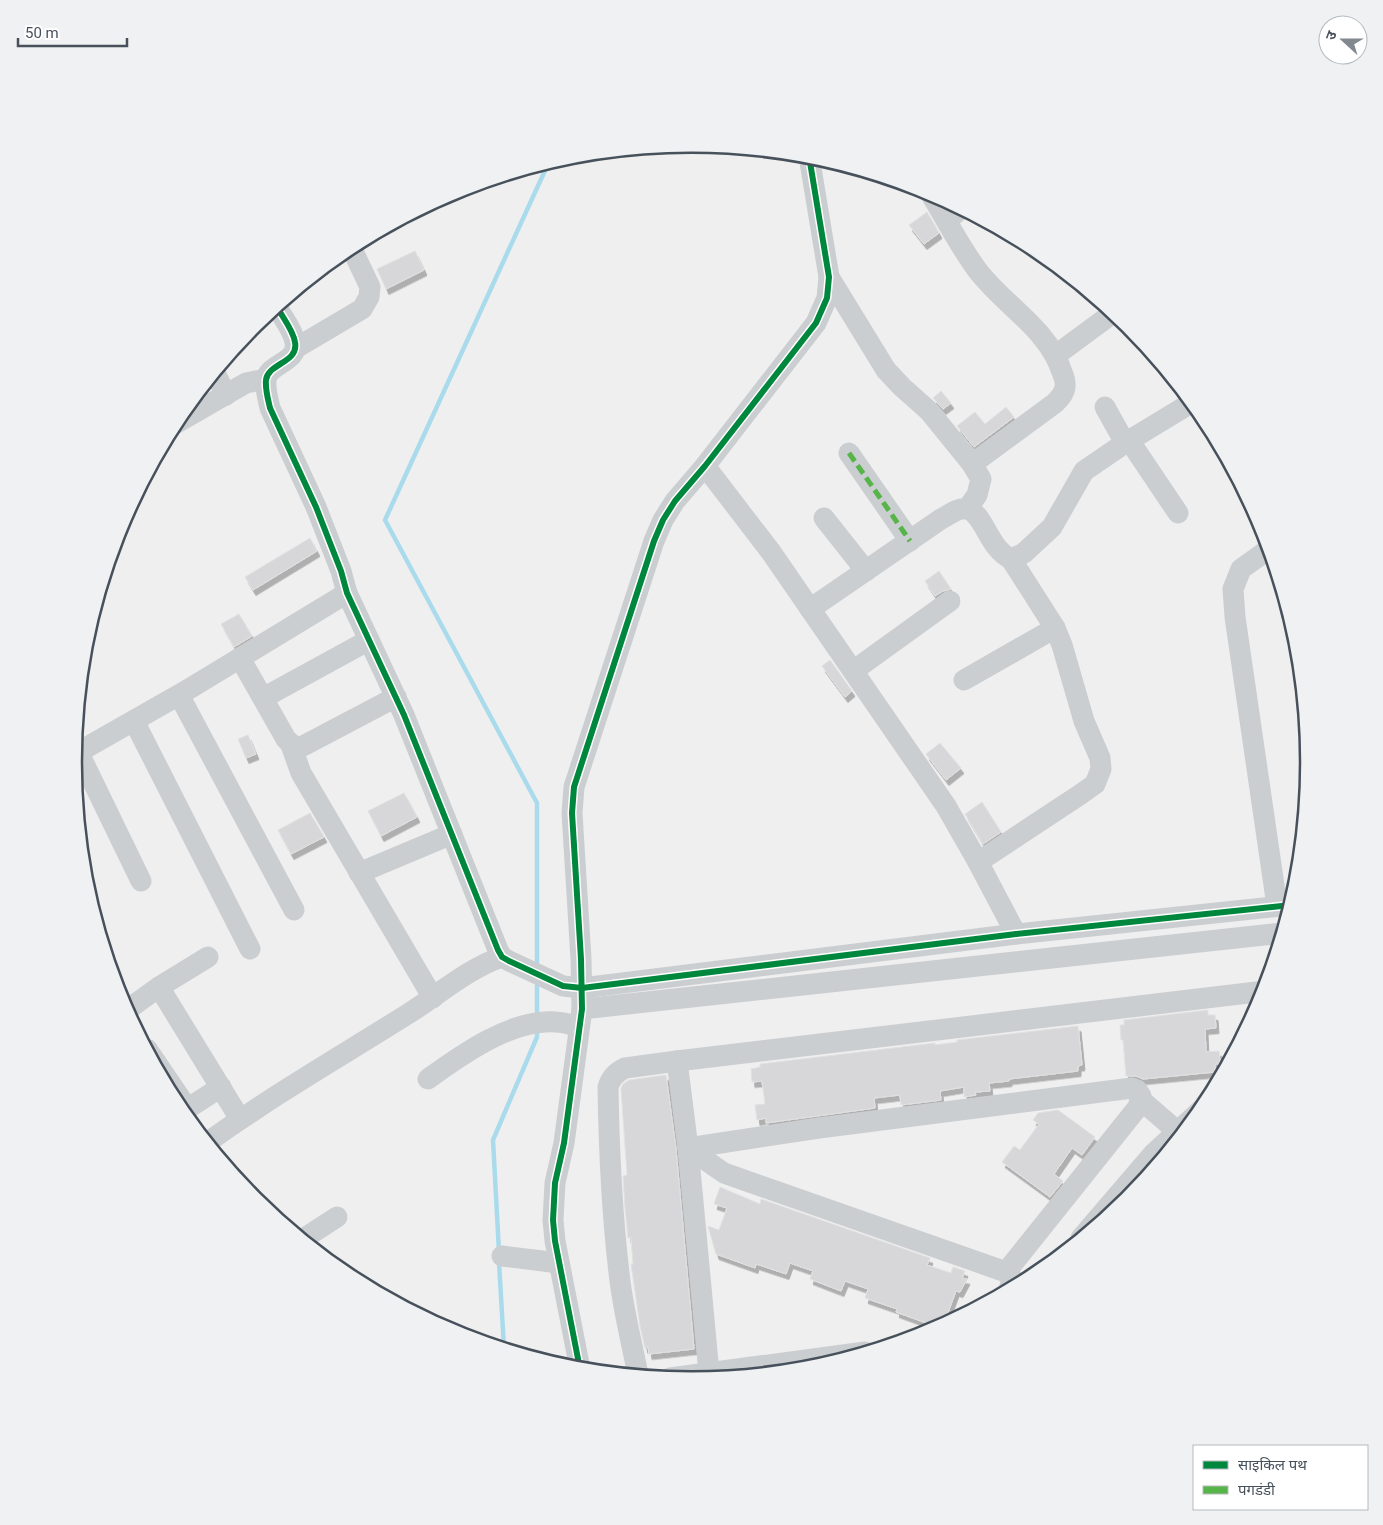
<svg xmlns="http://www.w3.org/2000/svg" width="1383" height="1525" font-family="Roboto,'Noto Sans Devanagari',sans-serif">
<style>
.lines{fill:none;stroke-linecap:round;stroke-linejoin:round}
.stream{stroke:#a9dbec;stroke-width:4.5}
.building{fill:#d7d7d9;stroke:#e1e1e2;filter:url(#shadow)}
.minor{stroke:#cbced0;stroke-width:21}
.quiet{stroke:#57b448;stroke-width:5;stroke-dasharray:10 5;stroke-linecap:butt}
.cycleway-casing{stroke:#fff;stroke-width:9}
.cycleway{stroke:#00873e;stroke-width:6}
.rim{fill:none;stroke:#47515c;stroke-width:2.5}
</style>
<defs>
<filter id="shadow"><feDropShadow dx="3" dy="5.5" stdDeviation="0" flood-color="#0004"/></filter>
</defs>
<rect width="100%" height="100%" fill="#f0efef"/>
<g class="lines">
<g class="stream">
<path d="M537,966V803L385,520L548,164"/>
<path d="M537,981V1016"/>
<path d="M499,1252L493,1140L537,1037V1029"/>
<path d="M499,1262L504,1348"/>
</g>
</g>
<g class="building">
<path d="M927,212L939,233L924,244L909,225Z"/>
<path d="M415,251L424,270L386,289L377,269Z"/>
<path d="M941,391L951,403L943,409L933,398Z"/>
<path d="M1006,407L1014,417L974,447L957,426L975,412L985,424Z"/>
<path d="M310,538L317,551L253,590L245,577Z"/>
<path d="M939,571L951,589L943,591L935,596L925,581Z"/>
<path d="M239,614L252,636L234,647L221,624Z"/>
<path d="M830,660L852,691L845,697L822,666Z"/>
<path d="M248,735L256,754L246,758L238,739Z"/>
<path d="M940,743L961,768L946,780L926,754Z"/>
<path d="M404,793L417,817L381,836L368,811Z"/>
<path d="M982,802L1001,832L983,844L965,814Z"/>
<path d="M310,813L324,837L291,854L278,830Z"/>
<path d="M1208,1010V1015H1215L1216,1028L1205,1029L1206,1052L1219,1051L1220,1064H1215V1072L1143,1079L1136,1076H1126L1123,1040H1121L1120,1025H1124V1020Z"/>
<path d="M1078,1026L1082,1065L1078,1066V1071L1009,1079V1081L989,1083L990,1091L975,1092L976,1095L964,1097V1087L940,1091L941,1100L901,1105L900,1095L874,1098L875,1108L766,1123V1118L757,1120L755,1105L765,1104L762,1081L752,1082L751,1069L760,1067V1064L935,1043V1045L957,1042V1040Z"/>
<path d="M666,1075L676,1149L694,1349L649,1354L648,1347L645,1348L640,1326L631,1264H633L631,1237L628,1238L625,1208L623,1176L627,1175L621,1089L623,1084L629,1080Z"/>
<path d="M1058,1110L1095,1137L1082,1155L1072,1148L1054,1174L1063,1181L1050,1197L1002,1162L1014,1146L1020,1150L1039,1124L1033,1120L1038,1113Z"/>
<path d="M720,1187L760,1204L761,1199L930,1258L927,1265L951,1273L953,1267L965,1271L962,1278L967,1279L960,1292L956,1291L947,1315L956,1318L925,1334L929,1324L896,1312L897,1309L865,1298L868,1289L845,1281L841,1291L810,1279L813,1271L790,1263L786,1274L756,1264L755,1268L716,1254L708,1226L719,1230L727,1208L714,1204Z"/>
</g>
<g class="lines">
<g class="minor">
<path d="M930,193C946,219 960,247 978,271C1005,306 1048,329 1062,372C1064,377 1066,382 1065,387C1064,394 1060,398 1055,403L972,464"/>
<path d="M947,220L961,209"/>
<path d="M829,277L886,370L902,387L929,411L972,464L981,479L977,495L967,509"/>
<path d="M277,307C283,318 293,330 295,342C299,363 268,363 266,380C265,389 268,399 270,408L316,507L341,571L347,593L404,715L498,950L502,957L509,961L563,986L582,988L1016,934L1291,905"/>
<path d="M296,348L362,309L369,297L370,287L351,247"/>
<path d="M1056,355L1113,313"/>
<path d="M215,373L226,395"/>
<path d="M1105,407L1125,443"/>
<path d="M175,424L246,383L266,379"/>
<path d="M1129,440L1178,513"/>
<path d="M849,453L910,541"/>
<path d="M705,466L771,552L946,806L978,862L1016,934"/>
<path d="M824,518L866,571"/>
<path d="M1269,549L1241,569L1233,589L1235,617L1277,906"/>
<path d="M810,609L941,519C949,515 958,507 967,509C984,513 988,548 1011,559L1024,553L1052,527L1084,471L1125,443L1191,403"/>
<path d="M240,658L286,739C292,745 295,748 303,746L396,697"/>
<path d="M853,671L950,601"/>
<path d="M964,680L1055,628"/>
<path d="M179,695L294,910"/>
<path d="M263,698L369,640"/>
<path d="M134,721L250,949"/>
<path d="M75,745L141,881"/>
<path d="M291,745L301,773L433,998"/>
<path d="M75,754L184,692L347,593"/>
<path d="M978,862L1081,794L1095,784L1101,769L1100,758L1084,721L1062,645L1055,628L1011,559"/>
<path d="M359,873L452,834"/>
<path d="M159,987L240,1119"/>
<path d="M582,1009L1282,933"/>
<path d="M127,1010L159,987L208,957"/>
<path d="M147,1049L185,1105L190,1107L221,1087"/>
<path d="M677,1061L688,1148L709,1373"/>
<path d="M428,1079C461,1055 513,1018 556,1022C563,1022 571,1025 578,1026"/>
<path d="M1141,1100L1178,1132"/>
<path d="M208,1142C273,1095 343,1055 411,1012C439,994 471,967 502,957"/>
<path d="M688,1148L819,1128L1132,1088L1137,1090L1141,1096L1138,1107L1006,1272"/>
<path d="M688,1148L724,1173L1006,1272L1012,1278L1009,1290"/>
<path d="M1081,1238L1153,1154L1202,1109"/>
<path d="M303,1239L337,1217"/>
<path d="M502,1256L559,1263"/>
<path d="M580,1369L555,1241L553,1220L555,1183L564,1143L582,1009L581,959L572,813L574,787L654,541L663,520L675,501L705,466L816,323L827,298L829,277L809,156"/>
<path d="M638,1375C632,1344 624,1313 620,1281C612,1217 609,1152 608,1087C611,1078 615,1073 625,1068L677,1061L1265,991"/>
<path d="M670,1378L865,1352"/>
</g>
<path class="quiet" d="M849,453L910,541"/>
<g class="cycleway-casing">
<g id="cycleway">
<path d="M277,307C283,318 293,330 295,342C299,363 268,363 266,380C265,389 268,399 270,408L316,507L341,571L347,593L404,715L498,950L502,957L509,961L563,986L582,988L1016,934L1291,905"/>
<path d="M580,1369L555,1241L553,1220L555,1183L564,1143L582,1009L581,959L572,813L574,787L654,541L663,520L675,501L705,466L816,323L827,298L829,277L809,156"/>
</g>
</g>
<use href="#cycleway" class="cycleway"/>
</g>
<path d="M0 0H1383V1525H0ZM82 762a609 609 0 1 1 1218 0a609 609 0 1 1-1218 0Z" fill="#f0f1f2" fill-rule="evenodd"/>
<path class="rim" d="M82 762a609 609 0 1 1 1218 0a609 609 0 1 1-1218 0Z"/>
<rect x="1193" y="1445" width="175" height="65" fill="#ffffff" stroke="#b5b9be"/>
<rect x="1203" y="1461" width="25" height="8" fill="#00873e" stroke="#b5b9be"/>
<text x="1238" y="1470" font-size="15" fill="#47515c">साइकिल पथ</text>
<rect x="1203" y="1486" width="25" height="8" fill="#57b448" stroke="#b5b9be"/>
<text x="1238" y="1495" font-size="15" fill="#47515c">पगडंडी</text>
<g transform="translate(1343 40) rotate(291)"><circle r="24" fill="#ffffff" stroke="#b5b9be"/>
<path d="M0-4L9 19L0 12L-9 19Z" fill="#82888f"/>
<text y="-8" font-size="14" font-weight="bold" text-anchor="middle" fill="#47515c">उ</text>
</g>
<path d="M18 38v8h109v-8" fill="none" stroke="#47515c" stroke-width="2.5"/>
<text x="25" y="38" font-size="15" fill="#47515c" stroke="#ffffff" stroke-width="4" paint-order="stroke">50 m</text>
</svg>
